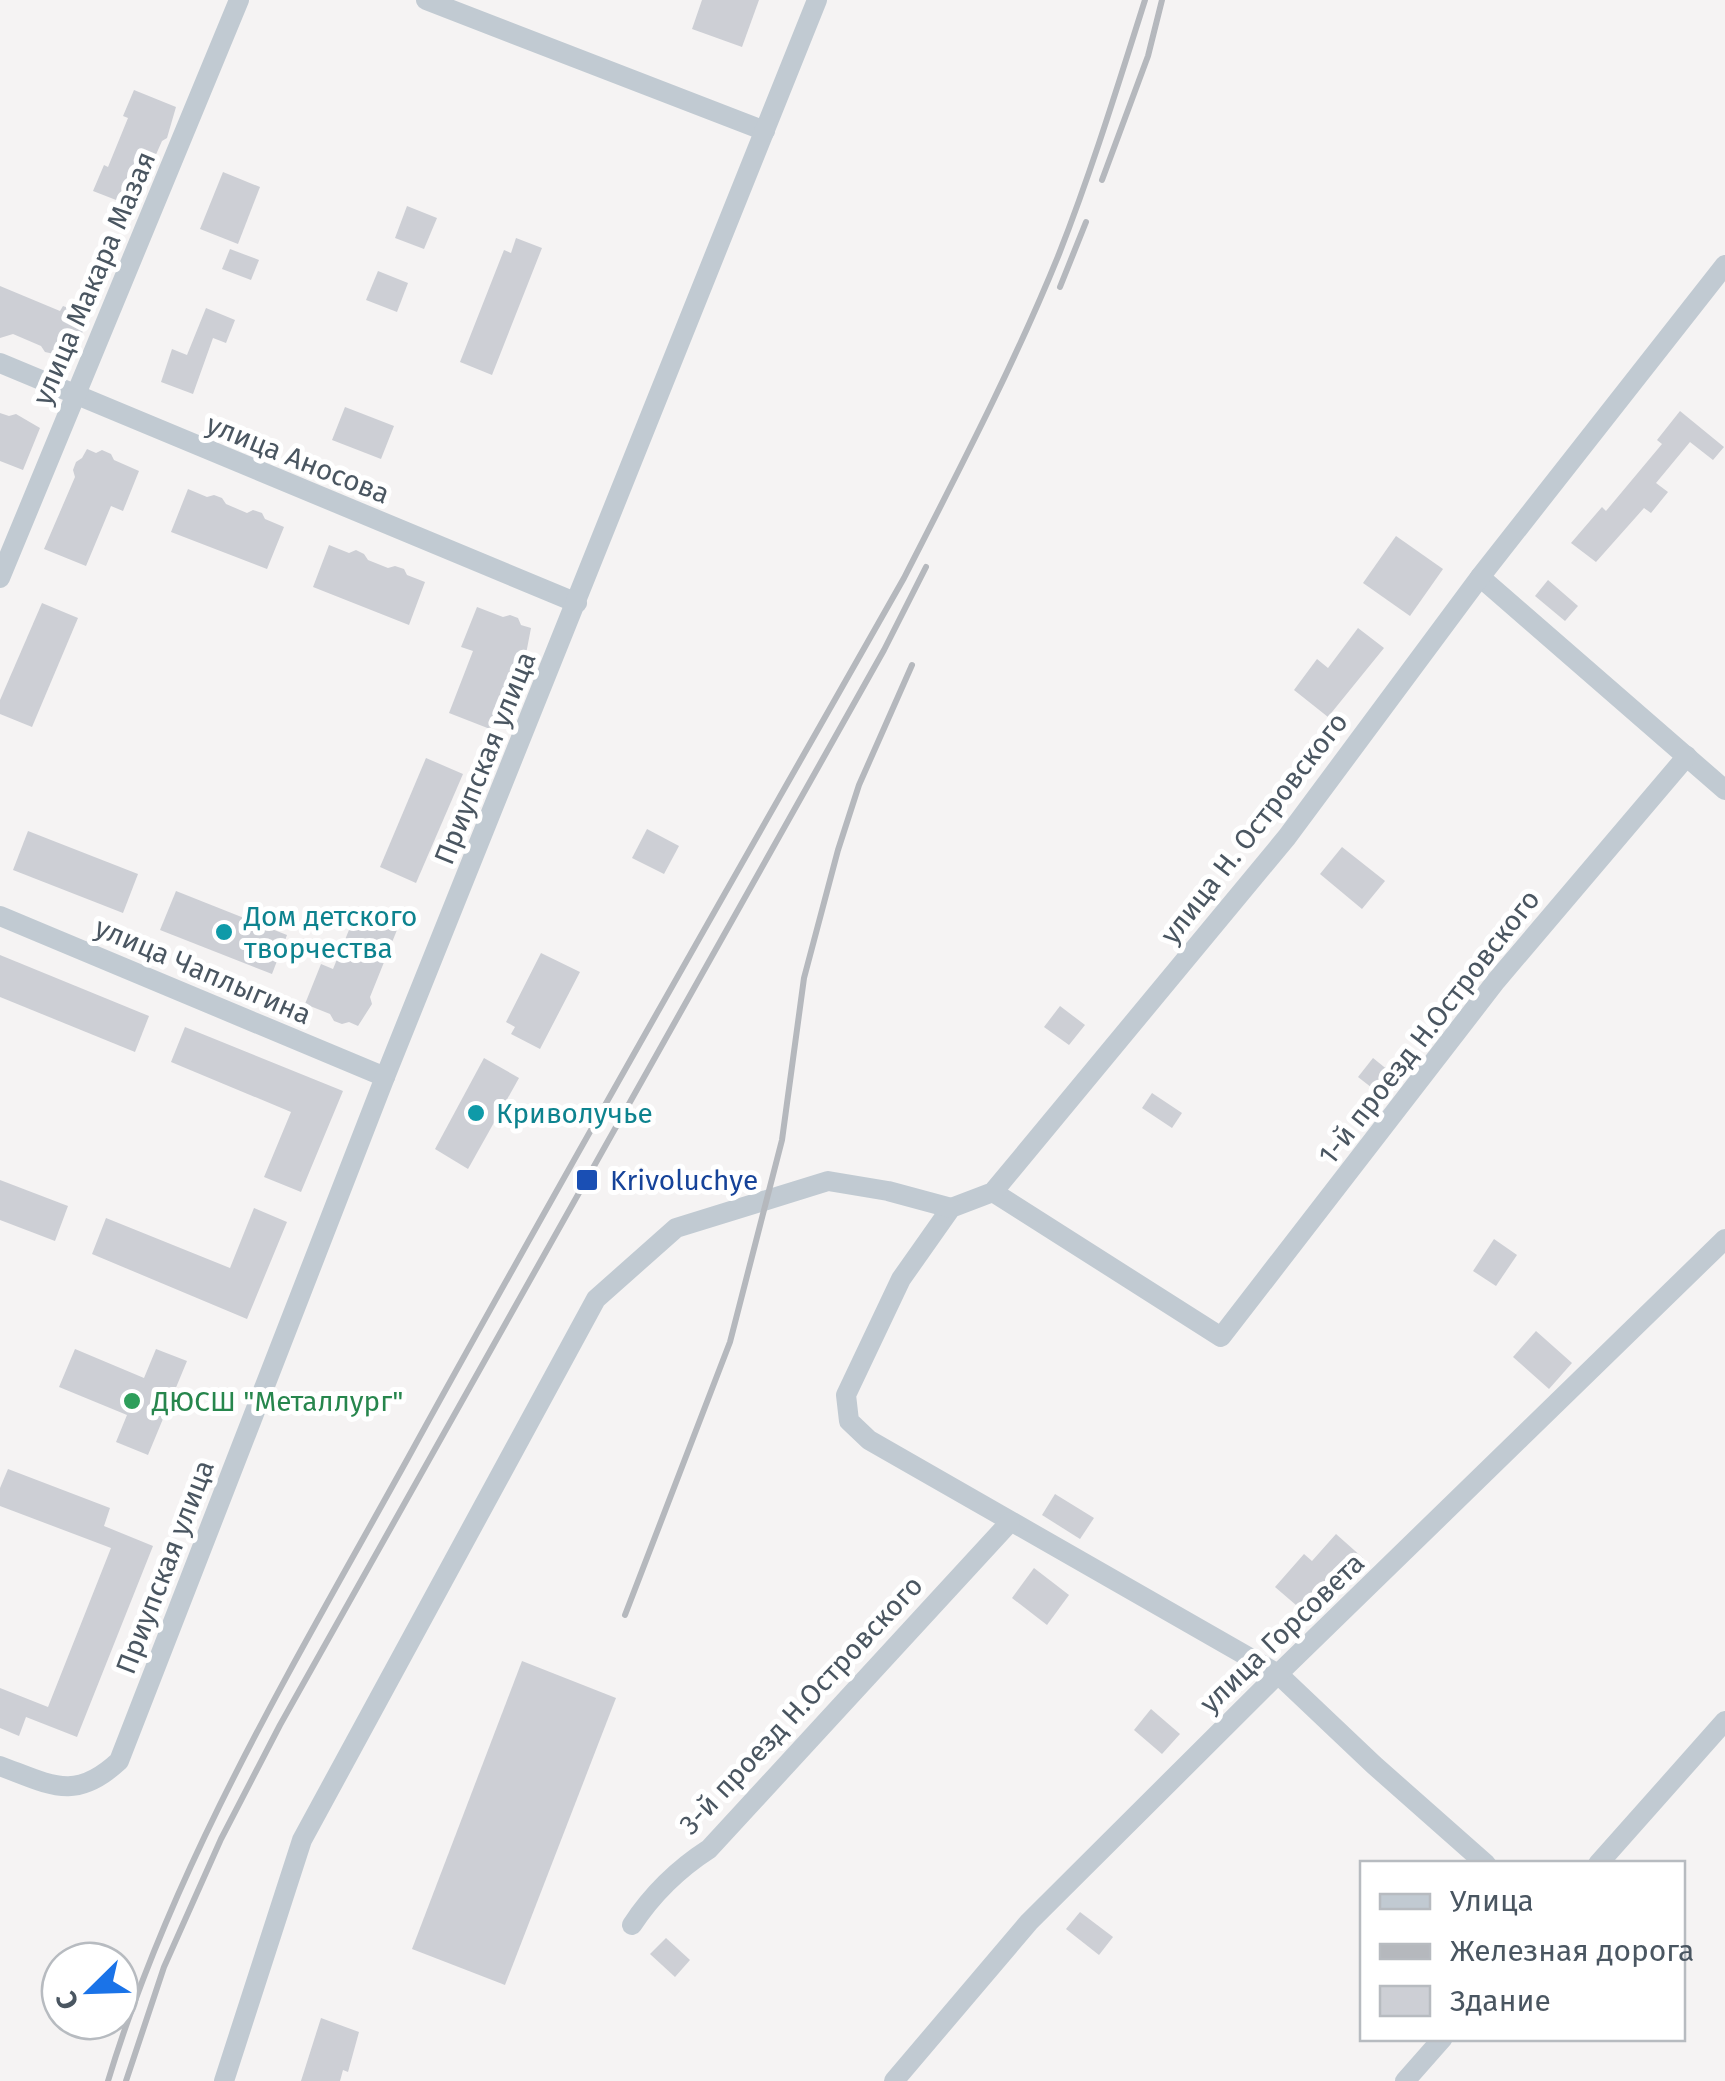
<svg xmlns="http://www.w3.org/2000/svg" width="1725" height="2081" font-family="'Fira Sans',sans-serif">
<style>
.building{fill:#cdcfd5}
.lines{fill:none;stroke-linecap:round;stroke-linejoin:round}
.minor{stroke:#c1cad2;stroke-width:20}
.rail{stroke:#b5b8bd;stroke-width:6}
.culture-dot{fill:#0f9aa8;stroke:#fff;stroke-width:4}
.transit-dot{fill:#1a4fb4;stroke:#fff;stroke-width:4}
.leisure-dot{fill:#2e9e5b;stroke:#fff;stroke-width:4}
.labels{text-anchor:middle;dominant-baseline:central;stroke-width:10;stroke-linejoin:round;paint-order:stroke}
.street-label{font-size:28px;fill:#4a5661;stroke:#fff}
.culture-label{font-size:28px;fill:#0d838f;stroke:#fff;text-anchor:start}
.transit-label{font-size:28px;fill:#164399;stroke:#fff;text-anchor:start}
.leisure-label{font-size:28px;fill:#27864d;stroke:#fff;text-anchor:start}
</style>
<rect width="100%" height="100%" fill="#f5f3f3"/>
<g class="building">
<path d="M702,0H759L742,47L692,29Z"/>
<path d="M134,90L176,107L167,138L162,141L150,168L152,174L148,184L143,187L134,207L93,191L104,165L108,167L128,118L123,116Z"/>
<path d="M223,172L260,187L238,244L200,229Z"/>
<path d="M407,206L437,218L424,249L395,238Z"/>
<path d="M516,238L542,248L492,375L460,362L504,250L511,253Z"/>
<path d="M230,249L259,260L251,280L222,269Z"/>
<path d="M378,271L408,283L397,312L366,300Z"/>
<path d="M0,286L60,311L63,306L89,316L72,358L45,352L41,346L13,334L0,338Z"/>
<path d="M206,308L235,320L226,343L213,338L193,394L161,382L172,349L187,355Z"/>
<path d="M345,407L394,426L381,459L332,440Z"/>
<path d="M1680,411L1724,447L1713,460L1690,442L1656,483L1668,492L1651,513L1644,508L1596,562L1571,543L1602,507L1606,511L1662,444L1657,440Z"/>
<path d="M0,413L9,416L16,414L40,428L23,470L0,461Z"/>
<path d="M87,449L96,453L102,450L111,454L114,460L139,471L123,511L111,506L86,566L44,549L75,477L73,470L76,462L82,458Z"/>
<path d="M188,489L207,497L214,495L222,498L226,504L247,513L253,510L262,513L265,519L284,527L267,569L171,532Z"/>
<path d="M1396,536L1443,569L1410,616L1363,583Z"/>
<path d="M329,545L349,553L356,550L364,554L368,560L388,568L395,566L404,569L407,575L425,582L409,625L313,587Z"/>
<path d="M1548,580L1578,606L1565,621L1535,596Z"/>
<path d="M42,603L78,618L32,727L0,714V700Z"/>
<path d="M477,607L503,617L510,615L518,618L521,625L531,628L526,654L519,657L490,729L449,713L473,651L461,647Z"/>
<path d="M1358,628L1384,648L1328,717L1294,690L1317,659L1328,668Z"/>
<path d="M426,758L463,774L416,883L380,867Z"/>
<path d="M647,829L679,846L664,874L632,858Z"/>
<path d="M28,831L138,874L123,913L13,870Z"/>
<path d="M1342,847L1385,881L1362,909L1320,874Z"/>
<path d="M176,891L287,935L272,974L160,930Z"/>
<path d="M358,908L399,925L370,997L372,1004L358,1026L349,1022L342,1024L334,1021L330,1014L305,1004L321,964L333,969Z"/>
<path d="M541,953L580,972L540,1049L511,1034L515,1027L506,1022Z"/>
<path d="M0,955L149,1016L135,1052L0,997Z"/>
<path d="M1060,1006L1085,1025L1069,1045L1044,1027Z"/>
<path d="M185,1027L343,1091L301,1192L264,1177L291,1112L171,1062Z"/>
<path d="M484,1058L519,1078L468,1169L435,1149Z"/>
<path d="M1373,1058L1399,1079L1385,1098L1358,1077Z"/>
<path d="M1152,1093L1182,1113L1172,1128L1142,1108Z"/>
<path d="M0,1180L68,1206L55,1241L0,1220Z"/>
<path d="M254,1208L287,1222L247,1319L92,1254L106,1218L230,1268Z"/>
<path d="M1494,1239L1517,1255L1496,1286L1473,1271Z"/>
<path d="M1536,1331L1572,1363L1549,1389L1513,1357Z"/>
<path d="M75,1349L144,1378L156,1349L187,1361L148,1455L116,1442L127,1415L59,1387Z"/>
<path d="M8,1469L110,1508L104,1526L153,1546L77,1737L26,1717L19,1736L0,1728V1688L48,1707L111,1548L0,1506V1488Z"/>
<path d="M1055,1494L1094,1518L1080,1539L1042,1515Z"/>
<path d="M1336,1534L1363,1558L1310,1617L1275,1587L1304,1554L1312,1561Z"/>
<path d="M1034,1568L1069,1595L1047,1625L1012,1598Z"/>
<path d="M522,1661L616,1698L505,1985L412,1949Z"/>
<path d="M1151,1709L1180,1734L1162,1754L1134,1730Z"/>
<path d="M1080,1912L1113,1937L1099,1955L1066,1929Z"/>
<path d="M666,1938L690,1960L675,1977L650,1954Z"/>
<path d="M321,2018L359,2032L348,2072L343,2070L340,2081H301Z"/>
</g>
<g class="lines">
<g class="minor">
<path d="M426,0L765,131"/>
<path d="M0,363L577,603"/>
<path d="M1480,577L1725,790"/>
<path d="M0,578L239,0"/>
<path d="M0,916L385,1077"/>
<path d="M993,1192L1221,1337L1496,981L1687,756"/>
<path d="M0,1766C51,1785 75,1802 119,1761L385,1077L817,0"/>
<path d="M1486,1864L1374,1765L1278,1674L869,1440L849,1421L846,1395L901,1279L951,1208L993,1192L1287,837L1480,577L1725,265"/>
<path d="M1598,1864L1725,1721"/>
<path d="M632,1925C653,1893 678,1869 709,1849L1010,1522"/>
<path d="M224,2081L302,1840L596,1299L676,1228L828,1181L888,1191L951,1208"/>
<path d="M894,2081L1029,1922L1278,1674L1725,1239"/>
<path d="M1405,2081L1443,2038"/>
</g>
<g class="rail">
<path d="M1102,180L1148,56L1162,0"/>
<path d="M1060,287L1086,222"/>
<path d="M625,1615L730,1342L782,1140L804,978L838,850L859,785L912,665"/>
<path d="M108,2081C175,1860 297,1659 408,1458C570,1163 738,871 904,578C958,472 1014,365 1059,254C1092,170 1118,85 1145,0"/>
<path d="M126,2081L164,1967L221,1839L280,1725L884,650L926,567"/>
</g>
</g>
<g class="culture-dot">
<circle cx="224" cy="932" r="10"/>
<circle cx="476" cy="1113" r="10"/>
</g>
<rect class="transit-dot" x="575" y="1168" width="24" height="24" rx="5"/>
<circle class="leisure-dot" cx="132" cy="1401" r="10"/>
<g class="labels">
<g class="street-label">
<text transform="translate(94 278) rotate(-67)">улица Макара Мазая</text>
<text transform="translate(298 459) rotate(22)">улица Аносова</text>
<text transform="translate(485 758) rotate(-68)">Приупская улица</text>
<text transform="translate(1254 828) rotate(-52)">улица Н. Островского</text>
<text transform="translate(203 971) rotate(23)">улица Чаплыгина</text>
<text transform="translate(1429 1027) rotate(-52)">1-й проезд Н.Островского</text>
<text transform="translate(165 1567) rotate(-69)">Приупская улица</text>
<text transform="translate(1282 1633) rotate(-44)">улица Горсовета</text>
<text transform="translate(801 1705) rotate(-47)">3-й проезд Н.Островского</text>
</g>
<g class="culture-label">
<text x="244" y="916">Дом детского<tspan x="244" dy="32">творчества</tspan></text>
<text x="496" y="1113">Криволучье</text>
</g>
<g class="transit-label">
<text x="610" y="1180">Krivoluchye</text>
</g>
<g class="leisure-label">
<text x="152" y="1401">ДЮСШ "Металлург"</text>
</g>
</g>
<rect x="1360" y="1861" width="325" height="180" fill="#ffffff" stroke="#b7bbc0" stroke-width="2.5"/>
<rect x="1380" y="1894" width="50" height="15" fill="#c1cad2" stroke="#b7bbc0" stroke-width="2.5"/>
<text x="1450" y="1911" font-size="30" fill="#4a5661">Улица</text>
<rect x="1380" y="1944" width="50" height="15" fill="#b5b8bd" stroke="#b7bbc0" stroke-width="2.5"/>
<text x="1450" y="1961" font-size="30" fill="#4a5661">Железная дорога</text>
<rect x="1380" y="1986" width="50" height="30" fill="#cdcfd5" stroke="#b7bbc0" stroke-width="2.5"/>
<text x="1450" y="2011" font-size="30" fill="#4a5661">Здание</text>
<g transform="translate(90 1991) rotate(247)"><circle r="48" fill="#ffffff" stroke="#b7bbc0" stroke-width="2.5"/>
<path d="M0-8L18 38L0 25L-18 38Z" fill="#1a73e8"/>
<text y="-15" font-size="28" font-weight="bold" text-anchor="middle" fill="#4a5661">С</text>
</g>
</svg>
